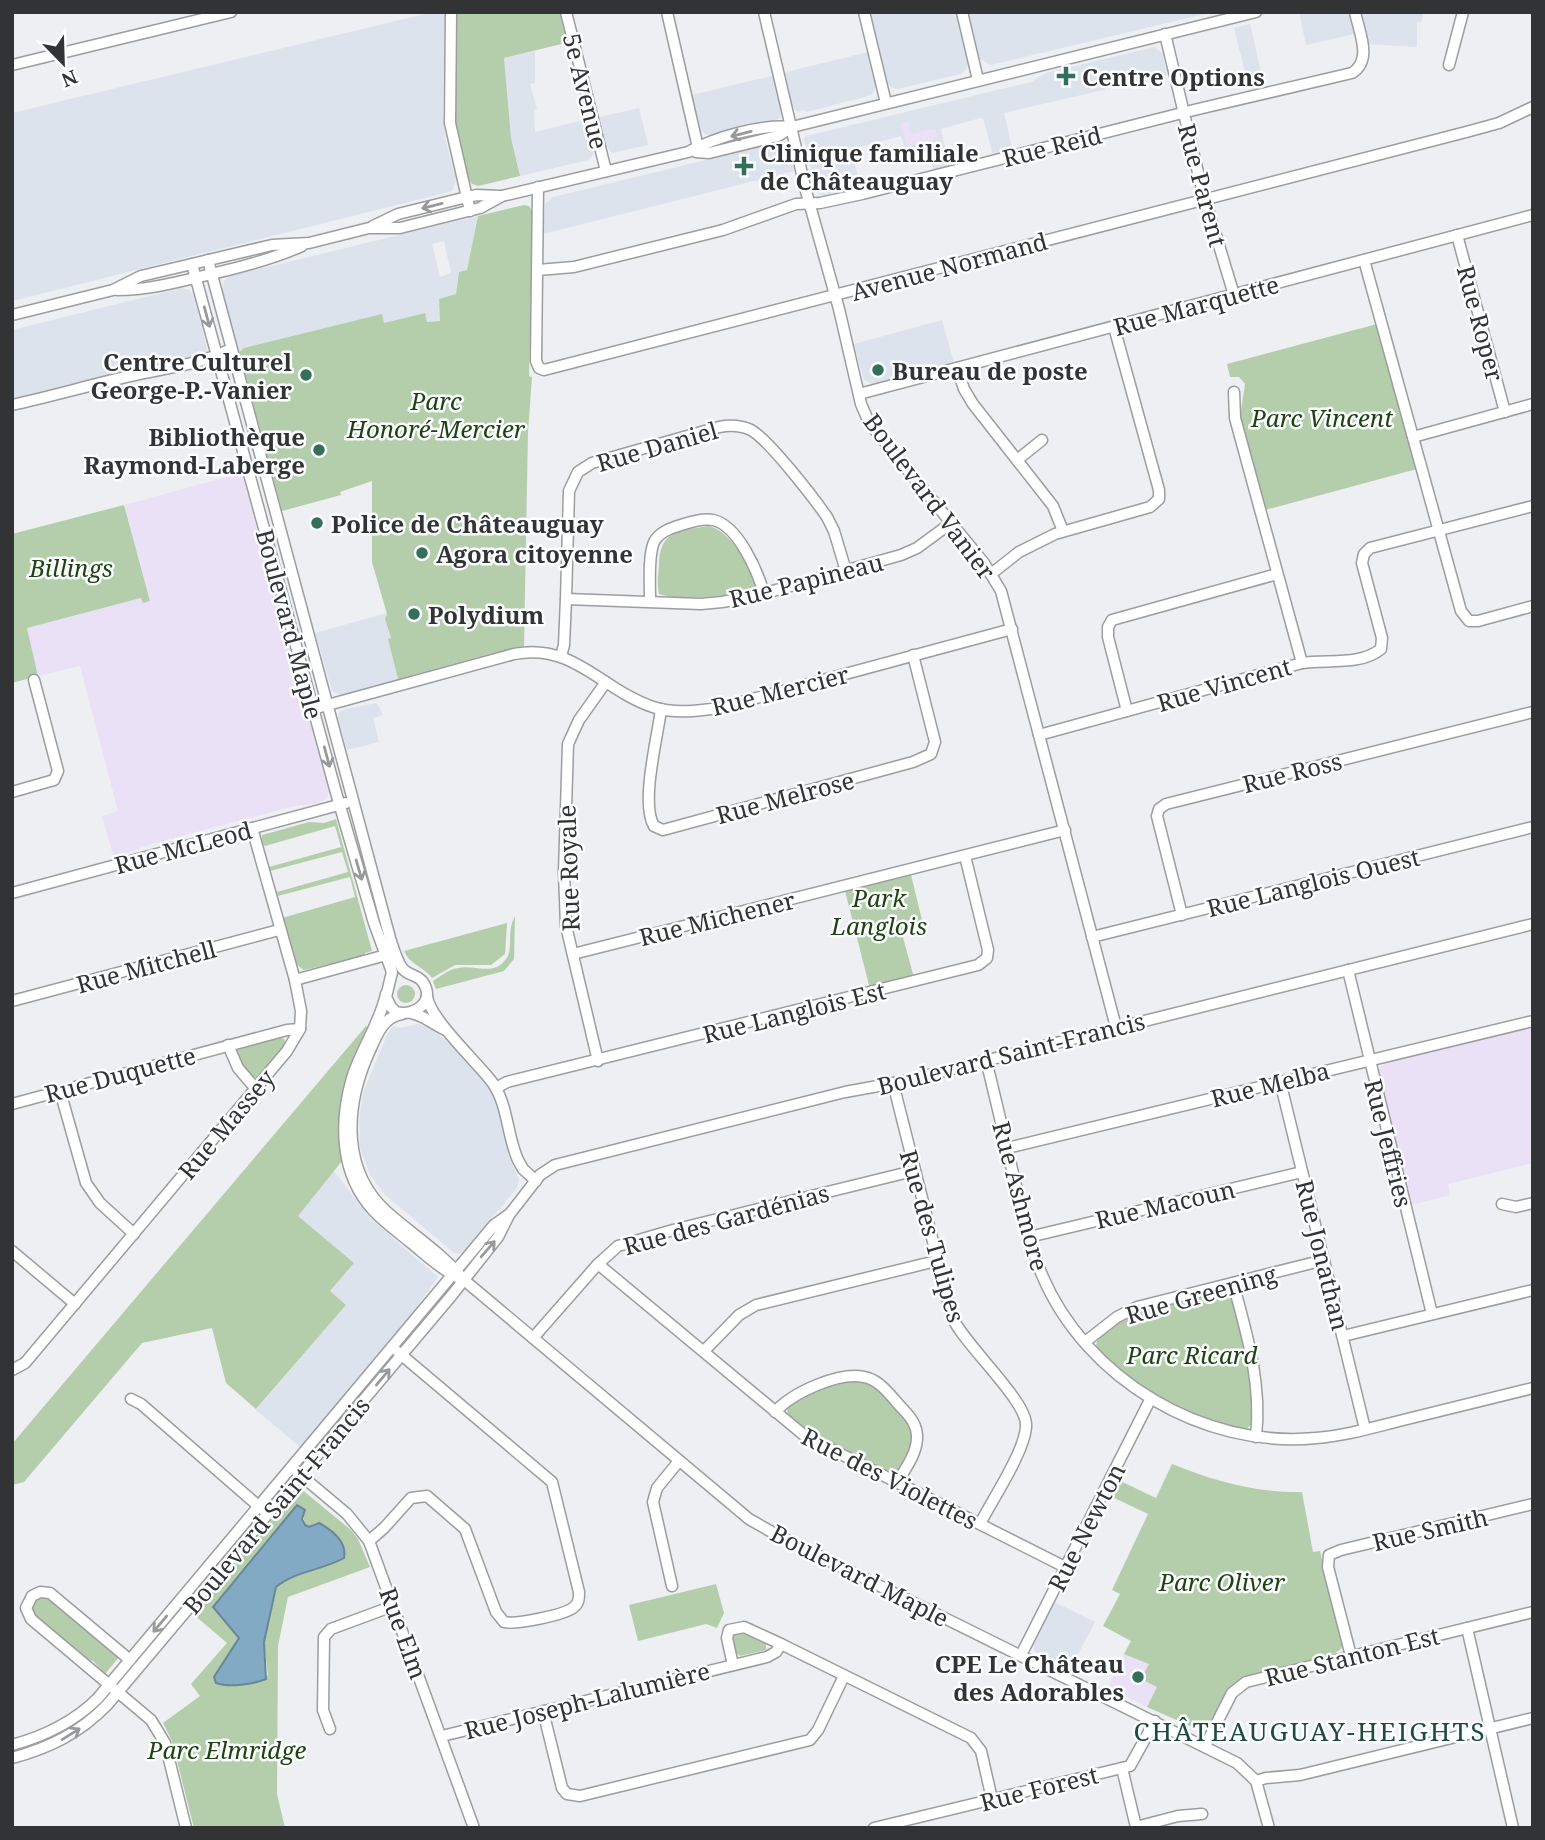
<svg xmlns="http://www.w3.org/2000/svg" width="1545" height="1840" font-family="'Noto Serif',serif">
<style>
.built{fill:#dce3ec;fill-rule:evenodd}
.education{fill:#eae1f6}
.green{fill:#b4ceac;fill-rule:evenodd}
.water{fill:#82aac4;stroke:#6a8699;stroke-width:2}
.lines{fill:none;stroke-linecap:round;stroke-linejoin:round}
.minor-casing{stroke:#9b9d9f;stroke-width:13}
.minor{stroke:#fff;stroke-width:10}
.oneway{stroke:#98999a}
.poi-dot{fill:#346f59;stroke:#fbfdff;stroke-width:2.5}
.labels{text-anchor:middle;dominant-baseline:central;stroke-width:5;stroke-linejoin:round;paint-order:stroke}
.poi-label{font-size:24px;font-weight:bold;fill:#323334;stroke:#fbfdff;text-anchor:start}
.street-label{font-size:24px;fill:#323334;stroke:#fbfdff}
.park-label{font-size:24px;font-style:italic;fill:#1f4210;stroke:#fbfdff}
.neighbourhood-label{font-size:26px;letter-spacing:2px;fill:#1d4c3b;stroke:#fbfdff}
</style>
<rect width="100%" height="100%" fill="#edeff2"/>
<g class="built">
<path d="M433,12H445L443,116L445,138L456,180L452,191L12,301V113Z"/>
<path d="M870,12H956L969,63L966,69L961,74L897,89L891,87L887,83Z"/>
<path d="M968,12H1213L991,65L979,59Z"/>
<path d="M1299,12H1349L1355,34L1306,45Z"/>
<path d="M1362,12H1424L1421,22H1417V47L1366,44Z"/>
<path d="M1250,24L1265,89L1250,92L1234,28Z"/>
<path d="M1154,47L1162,53L1167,75L1004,113L1013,151L993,156L983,118H980L941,129L949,167L934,171L927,146L906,151L901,136L853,149L854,155L853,156L861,190L826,198L817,193L804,139L806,136L1031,82L1046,73Z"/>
<path d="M535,51V83L530,84L537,109L534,110L535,132L587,119L594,147L593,155L588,160L520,176L511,138L504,58Z"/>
<path d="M868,52L876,86L872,95L806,112L805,110L798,112L793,107L782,73Z"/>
<path d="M775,75L782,109L779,119L710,135L705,134L700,129L692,95Z"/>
<path d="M639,108L648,145L612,153L605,145L596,118Z"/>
<path d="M785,141L794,171L543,234L545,204L553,197Z"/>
<path d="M478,216L467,270L459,272L456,294L440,321L427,322L425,314L384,323L382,315L240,350L239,352L222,289L224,281L230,276ZM444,241L451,273L440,277L432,244Z"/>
<path d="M182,288L189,290L194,296L208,354L12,402V330Z"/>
<path d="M942,320L954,363L874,385L864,380L854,344Z"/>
<path d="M387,613L385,619L391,638L389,640L398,679L341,695L332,691L315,633Z"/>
<path d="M377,703L383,715L373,718L379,742L347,750L338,718L339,712L345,709Z"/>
<path d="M426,1023L457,1050L489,1086L500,1112L510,1159L519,1179L517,1188L462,1253L459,1254L454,1253L384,1194L370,1175L360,1148L359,1120L364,1090L387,1035L393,1026L399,1028L419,1024L423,1026Z"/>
<path d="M334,1171L370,1218L438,1277L411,1315L300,1447L256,1410L346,1305L330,1291L354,1263L297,1216Z"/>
<path d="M1054,1602L1095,1622L1070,1669L1034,1651L1033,1646Z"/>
</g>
<g class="education">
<path d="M908,121L912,134L935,128L938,139L907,147L901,123Z"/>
<path d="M242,473L329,790L328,796L322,801L308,805H298L151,844L114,858L102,816L118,811L80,666L38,676L27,628L141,598L150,600L124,505Z"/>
<path d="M1533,1027V1163L1448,1184L1450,1195L1410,1205L1378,1073L1380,1067L1387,1063Z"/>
<path d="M1131,1641L1170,1662L1147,1707L1108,1687Z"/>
</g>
<g class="green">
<path d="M456,12H561L570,42L504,58L511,138L520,176L478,186L472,184L467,177L455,125Z"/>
<path d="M524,205L529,206L533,212L529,376L532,377L528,432L524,646L492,653L398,679L388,639L391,638L385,619L387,614L372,562V481L340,492L341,495L282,511L239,352L244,348L382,314L384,323L425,313L427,322L440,321L439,299L456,294L459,272L467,270L478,216Z"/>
<path d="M1377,324L1417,469L1265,510L1240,417L1245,384L1239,377H1230L1227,364Z"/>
<path d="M124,505L150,601L143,603L141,598L27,628L38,676L12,683V534Z"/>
<path d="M708,526C727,528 756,569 755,587C739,597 677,601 659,594C657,585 658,575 659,566C659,531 678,531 708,526Z"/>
<path d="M336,819L372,951L365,953V956L304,970C288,961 286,934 282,918L355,897L350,877L278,896L277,892L348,872L342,852L270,871L269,867L341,847L335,826L265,846L262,843V835L309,822L324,823Z"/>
<path d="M911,875L923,924L901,930L914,978L870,989L845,891Z"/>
<path d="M515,916L514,959L504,971L436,989L433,981C441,976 449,969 458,968C476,964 493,977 506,959C514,949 506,932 515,916Z"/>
<path d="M507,923L505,954L491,965H455L432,978C423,966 410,965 404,951Z"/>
<circle cx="406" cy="994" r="9"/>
<path d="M366,1026L369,1028L340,1132L342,1161L298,1216L354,1263L330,1291L346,1305L256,1409L226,1383L212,1328L142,1343L24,1482L12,1485V1444Z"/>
<path d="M280,1036L285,1040L283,1049L259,1078L249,1077L237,1057L236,1049Z"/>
<path d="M1225,1290L1233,1296L1253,1385L1254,1422L1245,1430C1208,1430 1116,1377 1096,1345C1103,1315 1198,1297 1225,1290Z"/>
<path d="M864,1381C893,1395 925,1425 906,1459C901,1467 899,1472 890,1474L813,1436L788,1417L787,1408L789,1404C813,1391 836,1382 864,1381Z"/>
<path d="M1172,1464C1214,1481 1256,1493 1302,1492L1313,1552L1320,1551L1343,1643L1341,1649L1332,1655L1249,1676C1222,1687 1222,1720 1197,1729L1147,1707L1157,1687L1141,1679L1149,1664L1124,1654L1131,1641L1103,1626L1120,1594L1112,1590L1148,1514L1108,1495L1116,1479L1156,1498Z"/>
<path d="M301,1489L351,1530L358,1539L370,1567L288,1597L278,1646L277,1794L285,1828H194L172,1741L163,1723L200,1696L191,1684L227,1643L193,1614L295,1491ZM297,1505L303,1515L305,1525L309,1527L316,1523L305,1573L280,1583L274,1591L264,1642L268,1675L263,1680L238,1684L214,1677L239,1638L213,1607Z"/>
<path d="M716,1584L724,1613L717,1628L706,1624L638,1641L629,1605Z"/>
<path d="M42,1597L48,1598L119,1657L105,1674L93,1661L87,1659L35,1615L32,1610L33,1602Z"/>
<path d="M739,1632L766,1643V1650L740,1656L736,1652L732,1636Z"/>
</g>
<path class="water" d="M297,1505L305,1510L302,1519L305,1525L309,1527L319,1523C332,1530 347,1542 344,1558C323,1570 295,1571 276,1587L264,1642L266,1679C253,1684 230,1688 216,1683L214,1677L239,1638L213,1607Z"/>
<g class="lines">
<g class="minor-casing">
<g id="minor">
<path d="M451,12L450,123L470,211"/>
<path d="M566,12L606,171"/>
<path d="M667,12L699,152"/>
<path d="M764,12L806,191L839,309L861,404L867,418L875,430L984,563L1001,591L1116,1027"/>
<path d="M864,12L886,103"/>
<path d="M962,12L978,80"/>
<path d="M1165,34L1202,189L1234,295"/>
<path d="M12,65L231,12"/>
<path d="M1449,65L1463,12"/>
<path d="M696,152L709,153L778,136L792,127"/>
<path d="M538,187L536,361L539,368L544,370L1470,131L1499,123L1533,107"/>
<path d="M373,226L398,214L467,197L477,195L500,196"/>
<path d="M1457,235L1505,412"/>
<path d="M1364,260L1461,611L1469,621H1478L1533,606"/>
<path d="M192,264L335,789L374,923L392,972L386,997L391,1007L396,1012C415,1017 437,1001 422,981C417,975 408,975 403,969C397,962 393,947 390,938L208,260"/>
<path d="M538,270L574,267L723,230L796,204L820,203L862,194L1194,110L1352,73C1373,60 1359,32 1355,12"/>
<path d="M117,290C147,290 174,283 203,276C237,268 270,260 302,246"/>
<path d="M12,315L113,290L141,276L192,264L272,245L309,243L369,228H400L480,208L502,196L688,152C716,137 760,124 792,127L1256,12"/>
<path d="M957,368L964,389L973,404L1053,506L1063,531"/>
<path d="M859,394L1533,215"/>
<path d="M12,405C58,395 103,381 149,372C179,366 202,363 231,349"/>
<path d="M1413,437L1533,404"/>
<path d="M1017,460L1042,440"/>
<path d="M991,574L1019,552L1055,534L1150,507L1159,499V490L1114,327"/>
<path d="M566,599L701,604L722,602L755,596L901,555L917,548L951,523"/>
<path d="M650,601C650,586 648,555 654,542C659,532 671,528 681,525C690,522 703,518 713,520C738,525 758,572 764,594"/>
<path d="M561,656L564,645L566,599L569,491L578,472L592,463L719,427C730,425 740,425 751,430C769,440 813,497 827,517L834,531L846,571"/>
<path d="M1302,663C1327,659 1360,666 1381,649L1382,638L1362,563L1364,554L1370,548L1533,506"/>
<path d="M313,709L514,654C573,642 602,690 653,707C674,714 698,711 719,708L1012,629"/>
<path d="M661,709C658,736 640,803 654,826L663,830L913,762L931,754L935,742L913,655"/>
<path d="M1127,711L1108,637V627L1112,620L1277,574"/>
<path d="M1039,735L1302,663L1235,418L1234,392"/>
<path d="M12,792L54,780L58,771L34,680"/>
<path d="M12,893L346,803"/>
<path d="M1182,915L1157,816L1159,809L1166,804L1533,712"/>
<path d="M1092,937L1533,827"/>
<path d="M573,954L1065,830"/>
<path d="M1348,970L1432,1314"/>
<path d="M295,980L386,955"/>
<path d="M386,994C380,1023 361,1049 352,1078C339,1123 340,1174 373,1210C384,1222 398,1232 410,1242C425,1254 439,1268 457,1277"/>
<path d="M427,996C429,1018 477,1062 492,1082C508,1104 507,1136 518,1160L523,1169L536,1181"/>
<path d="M12,1001L279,930"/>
<path d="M411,1013C424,1015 434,1025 446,1030"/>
<path d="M402,1014C381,1017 375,1040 367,1057C345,1109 342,1172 387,1212C413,1235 442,1253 464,1280L749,1519L777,1535L1237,1763L1256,1781L1269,1828"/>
<path d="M228,1045L238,1068L256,1089"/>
<path d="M986,1060C997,1104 1007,1149 1018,1194C1025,1221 1031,1249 1042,1275C1086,1379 1203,1449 1316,1438C1344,1436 1371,1428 1399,1421C1443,1410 1488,1399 1533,1388"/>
<path d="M598,1061L566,926L564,872L568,744L579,720L606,682"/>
<path d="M1280,1081L1365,1429"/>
<path d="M893,1083L952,1317C965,1346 1029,1402 1026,1427C1024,1453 992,1500 980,1524"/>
<path d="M496,1088L507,1082L978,965L987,958L988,950L965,856"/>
<path d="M60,1091L86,1183L100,1203L134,1234"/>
<path d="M12,1104L287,1030L300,1029"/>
<path d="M1007,1148L1533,1021"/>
<path d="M1502,1204L1516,1207L1533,1203"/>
<path d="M1029,1237L1302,1172"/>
<path d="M12,1251L75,1304"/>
<path d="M598,1264L805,1436L1065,1567"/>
<path d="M1233,1283C1247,1334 1262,1384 1256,1437"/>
<path d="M1343,1336L1533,1290"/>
<path d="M533,1338L598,1264L618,1246L673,1230L913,1171"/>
<path d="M1085,1342L1117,1317L1137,1307L1324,1260"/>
<path d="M704,1351L739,1315L756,1305L936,1261"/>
<path d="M12,1370L25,1363L287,1051L300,1029L301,1011L295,980L252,828"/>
<path d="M131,1399L141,1404L262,1509"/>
<path d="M775,1412C792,1393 842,1369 868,1378C881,1382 891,1396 900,1406C909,1415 918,1425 917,1439C916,1455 905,1469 897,1483"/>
<path d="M297,1472L347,1514L369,1541L474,1828"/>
<path d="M369,1541L384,1528L411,1498L427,1496L465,1529L496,1612L504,1622C515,1625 565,1615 574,1607C579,1603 579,1598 579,1592L552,1482L398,1352"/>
<path d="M672,1586L653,1502L657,1488L679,1461"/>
<path d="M1467,1628L1513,1828"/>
<path d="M1021,1655L1151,1398"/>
<path d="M1351,1656L1328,1567L1329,1555L1341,1550L1533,1504"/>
<path d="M130,1660L50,1593L40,1592L32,1596L26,1608L31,1619L151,1720L165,1743L186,1828"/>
<path d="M733,1665L727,1638L729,1630L744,1627L781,1644"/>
<path d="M543,1711L562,1788L567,1794L580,1796L810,1740L818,1730L844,1676"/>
<path d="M330,1729L323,1710L324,1637L331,1629L393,1606"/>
<path d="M442,1736L767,1657L776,1652L781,1644L971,1738L981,1751L992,1799"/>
<path d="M12,1745C45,1736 74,1722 98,1698L469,1255L494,1225L508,1215"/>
<path d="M1205,1746L1232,1693L1246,1682L1533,1612"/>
<path d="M12,1758C49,1748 80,1733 107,1705L452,1295L498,1237L509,1215L540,1175L555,1165L845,1092L900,1082L1533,924"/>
<path d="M1122,1768L1136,1827L1178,1816L1202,1814"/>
<path d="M1256,1781L1266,1778L1300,1775L1533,1718"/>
<path d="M874,1828L1130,1766L1155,1721"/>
</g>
</g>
<use href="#minor" class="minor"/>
</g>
<defs><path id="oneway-shaft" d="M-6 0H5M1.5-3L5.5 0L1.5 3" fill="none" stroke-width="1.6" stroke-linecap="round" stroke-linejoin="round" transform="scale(1.75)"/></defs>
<g class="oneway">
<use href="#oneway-shaft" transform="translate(741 134) rotate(166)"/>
<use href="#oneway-shaft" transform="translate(432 206) rotate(166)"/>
<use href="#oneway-shaft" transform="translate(207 317) rotate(75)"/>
<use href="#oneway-shaft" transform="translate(327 757) rotate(75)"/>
<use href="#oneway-shaft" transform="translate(359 870) rotate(74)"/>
<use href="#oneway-shaft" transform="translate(488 1249) rotate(-49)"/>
<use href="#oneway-shaft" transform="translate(383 1377) rotate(-50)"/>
<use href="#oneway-shaft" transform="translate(160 1624) rotate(130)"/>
<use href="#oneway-shaft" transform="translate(71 1734) rotate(-32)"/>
</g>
<g class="poi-dot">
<path d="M1062.5 65.5h7v7h7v7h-7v7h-7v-7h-7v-7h7z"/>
<path d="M740.5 155.5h7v7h7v7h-7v7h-7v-7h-7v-7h7z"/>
<circle cx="878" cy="370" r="7"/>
<circle cx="306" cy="375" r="7"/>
<circle cx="319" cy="450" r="7"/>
<circle cx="317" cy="523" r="7"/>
<circle cx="422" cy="553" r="7"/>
<circle cx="414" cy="614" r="7"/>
<circle cx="1138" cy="1677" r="7"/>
</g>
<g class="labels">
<g class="poi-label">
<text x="1082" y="76">Centre Options</text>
<text x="760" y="152">Clinique familiale<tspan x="760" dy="28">de Châteauguay</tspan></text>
<text x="292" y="361" text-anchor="end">Centre Culturel<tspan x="292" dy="28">George-P.-Vanier</tspan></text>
<text x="892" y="370">Bureau de poste</text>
<text x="305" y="436" text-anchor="end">Bibliothèque<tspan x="305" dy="28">Raymond-Laberge</tspan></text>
<text x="331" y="523">Police de Châteauguay</text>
<text x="436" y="553">Agora citoyenne</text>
<text x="428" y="614">Polydium</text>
<text x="1124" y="1663" text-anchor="end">CPE Le Château<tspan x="1124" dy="28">des Adorables</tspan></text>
</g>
<g class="street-label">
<text transform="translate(586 91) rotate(76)">5e Avenue</text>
<text transform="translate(1052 146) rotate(-14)">Rue Reid</text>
<text transform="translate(1203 185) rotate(75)">Rue Parent</text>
<text transform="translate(949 266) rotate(-15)">Avenue Normand</text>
<text transform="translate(1196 305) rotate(-15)">Rue Marquette</text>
<text transform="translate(1481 323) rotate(75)">Rue Roper</text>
<text transform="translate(657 446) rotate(-16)">Rue Daniel</text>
<text transform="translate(930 496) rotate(53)">Boulevard Vanier</text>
<text transform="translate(806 580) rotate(-14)">Rue Papineau</text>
<text transform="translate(290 624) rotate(75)">Boulevard Maple</text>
<text transform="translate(1224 684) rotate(-16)">Rue Vincent</text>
<text transform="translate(780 690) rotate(-14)">Rue Mercier</text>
<text transform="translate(1292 772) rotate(-14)">Rue Ross</text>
<text transform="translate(785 797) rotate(-15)">Rue Melrose</text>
<text transform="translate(183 847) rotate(-15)">Rue McLeod</text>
<text transform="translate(568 868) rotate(-92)">Rue Royale</text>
<text transform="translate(1313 882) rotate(-14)">Rue Langlois Ouest</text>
<text transform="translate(717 918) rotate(-14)">Rue Michener</text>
<text transform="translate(146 966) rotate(-15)">Rue Mitchell</text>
<text transform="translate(794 1012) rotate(-14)">Rue Langlois Est</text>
<text transform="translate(1011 1053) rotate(-14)">Boulevard Saint-Francis</text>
<text transform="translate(120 1074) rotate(-15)">Rue Duquette</text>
<text transform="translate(1270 1084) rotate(-14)">Rue Melba</text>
<text transform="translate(226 1124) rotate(-50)">Rue Massey</text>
<text transform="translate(1389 1143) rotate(76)">Rue Jeffries</text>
<text transform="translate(1021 1196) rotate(75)">Rue Ashmore</text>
<text transform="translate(1165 1204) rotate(-13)">Rue Macoun</text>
<text transform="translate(726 1219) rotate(-15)">Rue des Gardénias</text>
<text transform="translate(933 1236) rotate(74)">Rue des Tulipes</text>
<text transform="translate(1323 1255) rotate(76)">Rue Jonathan</text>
<text transform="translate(1201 1294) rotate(-16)">Rue Greening</text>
<text transform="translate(890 1478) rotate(27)">Rue des Violettes</text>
<text transform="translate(276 1505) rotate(-50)">Boulevard Saint-Francis</text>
<text transform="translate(1086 1527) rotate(-63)">Rue Newton</text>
<text transform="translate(1430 1529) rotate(-13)">Rue Smith</text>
<text transform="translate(860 1575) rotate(27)">Boulevard Maple</text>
<text transform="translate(404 1633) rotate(70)">Rue Elm</text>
<text transform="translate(1352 1656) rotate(-14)">Rue Stanton Est</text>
<text transform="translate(587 1700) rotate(-14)">Rue Joseph-Lalumière</text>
<text transform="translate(1039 1788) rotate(-14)">Rue Forest</text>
</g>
<g class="park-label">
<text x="436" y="400">Parc<tspan x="436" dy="28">Honoré-Mercier</tspan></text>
<text x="1322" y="417">Parc Vincent</text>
<text x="71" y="567">Billings</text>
<text x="879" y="897">Park<tspan x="879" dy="28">Langlois</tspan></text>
<text x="1192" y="1354">Parc Ricard</text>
<text x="1222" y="1581">Parc Oliver</text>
<text x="227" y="1749">Parc Elmridge</text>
</g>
<g class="neighbourhood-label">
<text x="1310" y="1731">CHÂTEAUGUAY-HEIGHTS</text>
</g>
</g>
<rect width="1545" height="1840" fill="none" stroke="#323334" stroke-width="28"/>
<g transform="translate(63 63) rotate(157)" stroke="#fbfdff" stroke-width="5" paint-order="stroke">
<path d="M0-5L12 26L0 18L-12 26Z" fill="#323334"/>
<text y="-10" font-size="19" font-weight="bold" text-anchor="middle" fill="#323334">N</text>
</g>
</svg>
